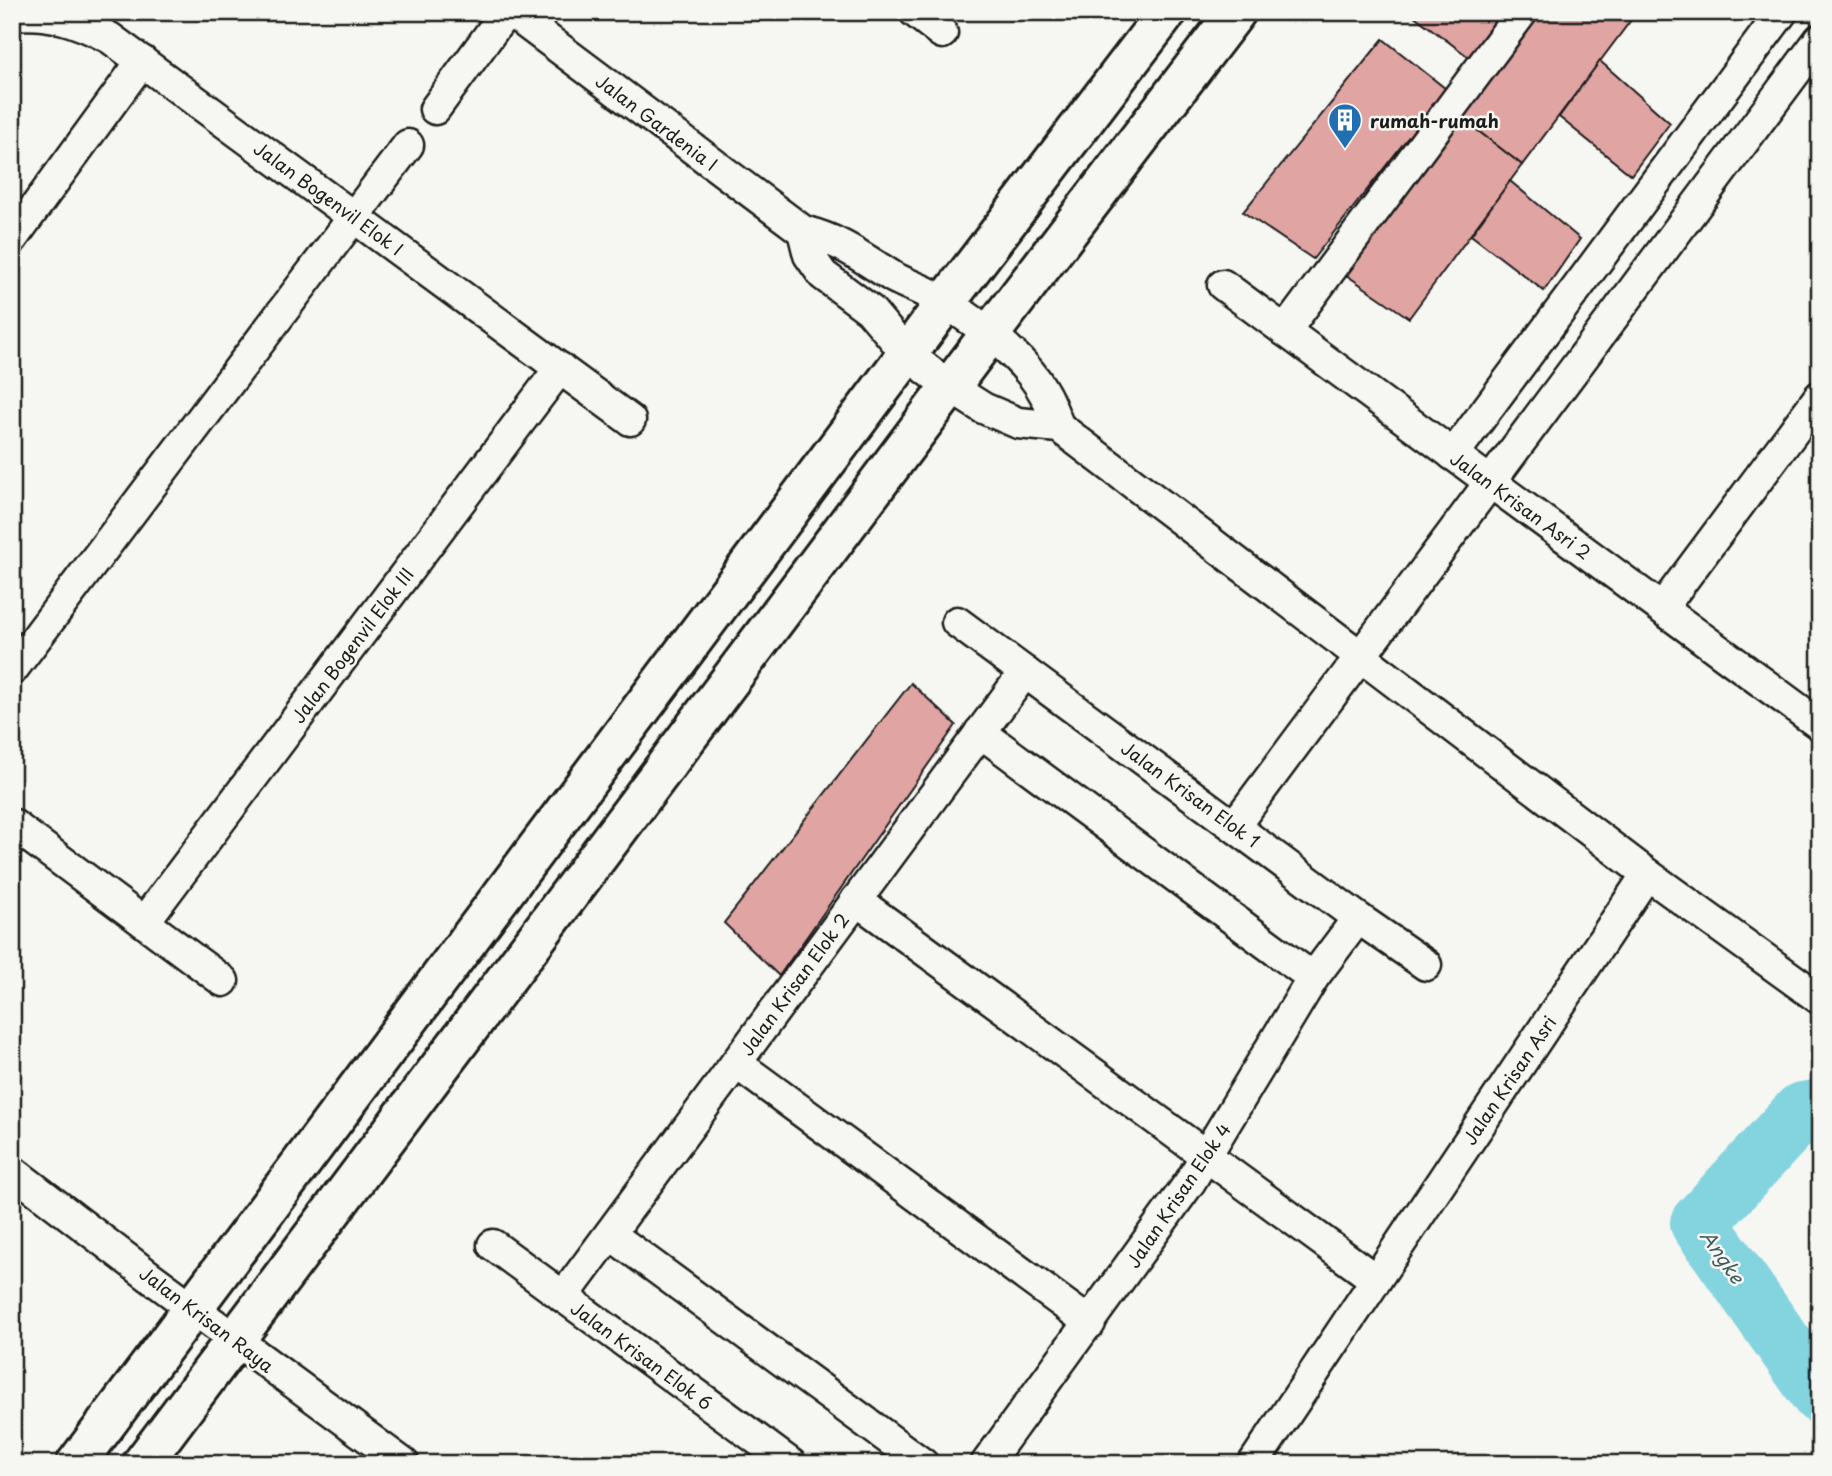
<svg xmlns="http://www.w3.org/2000/svg" width="1832" height="1476" font-family="'Playpen Sans',sans-serif">
<style>
.lines{fill:none;stroke-linecap:round;stroke-linejoin:round}
.river{stroke:#84d4df;stroke-width:58}
.building{fill:#e0a5a2;stroke:#1c1c1c;stroke-width:2}
.street-casing{stroke:#1c1c1c;stroke-width:35}
.secondary-casing{stroke:#1c1c1c;stroke-width:44}
.street{stroke:#f6f6f2;stroke-width:30}
.secondary{stroke:#f6f6f2;stroke-width:38}
.labels{text-anchor:middle;dominant-baseline:central;stroke-width:5;stroke-linejoin:round;paint-order:stroke}
.poi-label{font-size:18px;font-weight:bold;fill:#1c1c1c;stroke:#f6f6f2;text-anchor:start}
.street-label{font-size:18px;fill:#1c1c1c;stroke:#f6f6f2}
.water-label{font-size:19px;font-style:italic;fill:#405c60;stroke:#f6f6f2}
</style>
<rect width="100%" height="100%" fill="#f6f6f2"/>
<filter id="ink" filterUnits="userSpaceOnUse"><feTurbulence type="fractalNoise" baseFrequency=".0143" numOctaves="2"/><feDisplacementMap in="SourceGraphic" scale="14" xChannelSelector="R" yChannelSelector="G"/><feConvolveMatrix kernelMatrix="1 2 1 2 8 2 1 2 1" color-interpolation-filters="sRGB"/></filter>
<g filter="url(#ink)">
<g class="lines">
<path class="river" d="M1820,1108L1802,1111L1699,1223L1820,1395"/>
</g>
<g class="building">
<path d="M1409,12H1503L1470,58Z"/>
<path d="M1531,12H1637L1522,165L1455,113Z"/>
<path d="M1383,39L1446,89L1313,259L1243,212Z"/>
<path d="M1600,61L1670,123L1631,175L1559,117Z"/>
<path d="M1455,113L1522,165L1409,318L1339,270Z"/>
<path d="M1510,181L1580,239L1544,291L1471,235Z"/>
<path d="M911,683L956,725L779,976L724,923Z"/>
</g>
<g class="lines">
<g class="street-casing">
<g id="street">
<path d="M511,12L803,231"/>
<path d="M915,12L942,33"/>
<path d="M12,15C49,11 78,21 110,38L630,420"/>
<path d="M435,109L506,12"/>
<path d="M12,239L142,61"/>
<path d="M1223,285L1820,725"/>
<path d="M1285,331L1522,12"/>
<path d="M1059,427L1018,423L983,408L950,387L907,354L870,310L823,275L809,255L803,231C842,241 861,257 893,277C910,286 930,292 946,303C979,324 1025,358 1044,393C1050,403 1054,416 1059,427L1647,874L1820,999"/>
<path d="M1453,455L1782,12"/>
<path d="M1662,608L1820,396"/>
<path d="M957,622L1358,918L1426,965"/>
<path d="M12,670L408,145"/>
<path d="M980,732L1313,978"/>
<path d="M12,824L223,981"/>
<path d="M1235,825L1820,39"/>
<path d="M856,900L1376,1280"/>
<path d="M144,922L560,368"/>
<path d="M736,1063L1090,1323"/>
<path d="M12,1171L149,1276L404,1464"/>
<path d="M610,1234L923,1464"/>
<path d="M493,1245L791,1464"/>
<path d="M563,1297L1025,672"/>
<path d="M986,1464L1190,1182L1313,978L1358,918"/>
<path d="M1253,1464L1647,874"/>
</g>
</g>
<g class="secondary-casing">
<g id="secondary">
<path d="M76,1464L946,302L1167,12"/>
<path d="M142,1464L989,335L1236,12"/>
</g>
</g>
<use href="#street" class="street"/>
<use href="#secondary" class="secondary"/>
</g>
</g>
<defs>
<g id="building-pin" transform="scale(1.75)"><path d="M0 17L-7.5 6A9.5 9.5 0 1 1 7.5 6Z" fill="#1f6fb2" stroke="#f6f6f2"/><path d="M-4-6H4V6H1V3H-1V6H-4ZM-2.5-4.3h1.7v1.8h-1.7ZM.8-4.3h1.7v1.8H.8ZM-2.5-1h1.7V.8h-1.7ZM.8-1h1.7V.8H.8Z" fill="#fff"/></g>
</defs>
<g fill-rule="evenodd">
<use href="#building-pin" x="1345" y="120"/>
</g>
<g class="labels">
<g class="poi-label">
<text x="1370" y="120">rumah-rumah</text>
</g>
<g class="street-label">
<text transform="translate(657 122) rotate(37)">Jalan Gardenia I</text>
<text transform="translate(329 198) rotate(36)">Jalan Bogenvil Elok I</text>
<text transform="translate(1521 505) rotate(36)">Jalan Krisan Asri 2</text>
<text transform="translate(352 645) rotate(-53)">Jalan Bogenvil Elok III</text>
<text transform="translate(1191 794) rotate(36)">Jalan Krisan Elok 1</text>
<text transform="translate(794 984) rotate(-54)">Jalan Krisan Elok 2</text>
<text transform="translate(1509 1080) rotate(-56)">Jalan Krisan Asri</text>
<text transform="translate(1178 1195) rotate(-56)">Jalan Krisan Elok 4</text>
<text transform="translate(207 1319) rotate(37)">Jalan Krisan Raya</text>
<text transform="translate(642 1355) rotate(36)">Jalan Krisan Elok 6</text>
</g>
<g class="water-label">
<text transform="translate(1723 1256) rotate(55)">Angke</text>
</g>
</g>
<rect width="1832" height="1476" fill="none" stroke="#f6f6f2" stroke-width="42"/>
<rect x="21" y="21" width="1790" height="1434" fill="none" stroke="#1c1c1c" stroke-width="2.5" filter="url(#ink)"/>
</svg>
